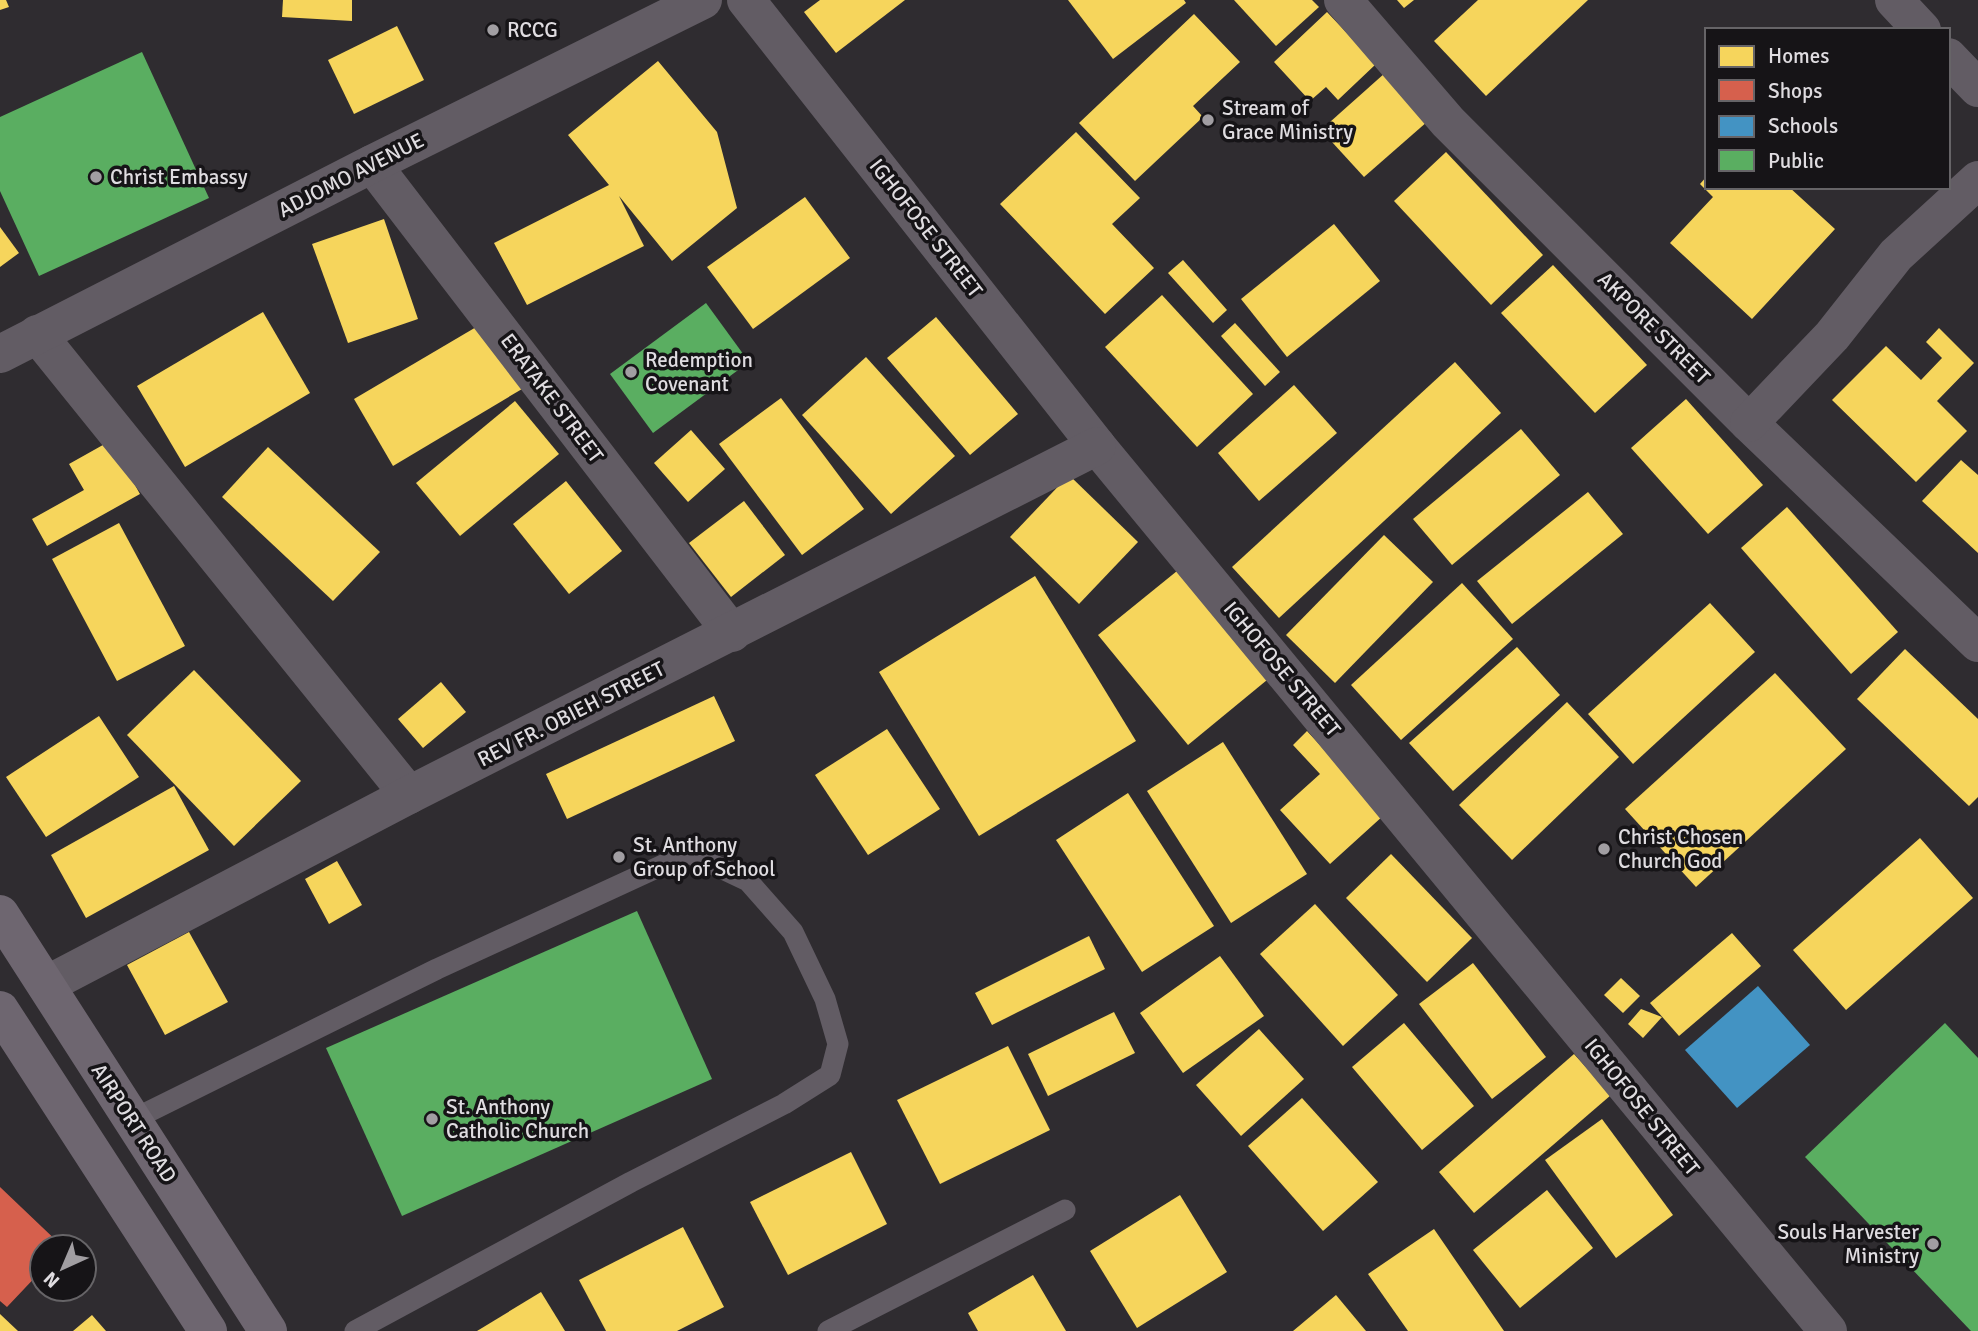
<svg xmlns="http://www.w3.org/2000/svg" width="1978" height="1331" font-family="Signika,sans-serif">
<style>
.homes{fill:#f6d55c}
.shops{fill:#d6604d}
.schools{fill:#4393c3}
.public{fill:#5aae61}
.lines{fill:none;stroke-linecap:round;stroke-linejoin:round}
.lane{stroke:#625c64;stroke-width:21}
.street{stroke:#625c64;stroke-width:38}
.secondary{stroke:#6e6670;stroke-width:38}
.poi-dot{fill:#a19ea2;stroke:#161417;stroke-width:2.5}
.labels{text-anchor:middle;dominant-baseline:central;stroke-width:7;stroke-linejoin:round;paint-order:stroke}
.poi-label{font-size:21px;fill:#dfdce0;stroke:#161417;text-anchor:start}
.street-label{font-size:21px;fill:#dfdce0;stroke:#161417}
</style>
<rect width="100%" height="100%" fill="#2f2c30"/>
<g class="homes">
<path d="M0,0H6L9,7L0,10Z"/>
<path d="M283,0H352V21L282,17Z"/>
<path d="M820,0H905L836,53L804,12Z"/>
<path d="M1068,0H1184L1186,3L1113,59Z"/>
<path d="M1234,0H1312L1319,7L1276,46Z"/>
<path d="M1397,0H1414L1404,8Z"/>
<path d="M1478,0H1588L1486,96L1434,41Z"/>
<path d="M1327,12L1376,64L1338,100L1326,87L1310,101L1274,62Z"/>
<path d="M1194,14L1240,62L1193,106L1203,117L1135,181L1079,123Z"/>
<path d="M397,26L424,80L354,114L328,60Z"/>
<path d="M658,61L717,132L737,208L672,261L619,196L644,246L527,305L494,243L609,185L568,135Z"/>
<path d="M1385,73L1428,121L1364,177L1321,130Z"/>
<path d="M1076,132L1140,198L1112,224L1154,268L1105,314L1000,204Z"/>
<path d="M1446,152L1543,255L1491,305L1394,201Z"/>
<path d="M1707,176V187H1789L1835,229L1752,319L1670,243L1713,197L1700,184Z"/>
<path d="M805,197L850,258L753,329L707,267Z"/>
<path d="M384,219L418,319L348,343L312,244Z"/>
<path d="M1334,224L1380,281L1287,357L1241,299Z"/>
<path d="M0,227L19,253L0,267Z"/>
<path d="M1183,260L1227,310L1213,323L1168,273Z"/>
<path d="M1553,265L1647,365L1595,413L1501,313Z"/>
<path d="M1162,295L1253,394L1197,447L1105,347Z"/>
<path d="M263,312L310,393L185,467L137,386Z"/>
<path d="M936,317L1018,414L970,455L887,358Z"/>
<path d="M483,323L522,389L393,466L354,399Z"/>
<path d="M1235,323L1280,372L1265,386L1221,336Z"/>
<path d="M1939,328L1974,363L1937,401L1967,431L1916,482L1832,400L1886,346L1921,380L1942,358L1926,342Z"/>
<path d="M866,357L955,456L891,514L802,415Z"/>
<path d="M1455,362L1501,413L1279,618L1232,567Z"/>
<path d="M1294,385L1337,433L1259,501L1218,453Z"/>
<path d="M781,398L864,509L802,555L719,444Z"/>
<path d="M1686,399L1763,485L1708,534L1631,448Z"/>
<path d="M515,401L559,454L460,536L416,483Z"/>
<path d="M1521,429L1560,475L1452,565L1413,519Z"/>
<path d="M691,430L725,469L688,502L654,463Z"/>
<path d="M110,441L140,494L47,546L32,519L84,490L69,464Z"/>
<path d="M268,447L380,552L333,601L222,497Z"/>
<path d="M1961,460L1978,475V553L1922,501Z"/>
<path d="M1069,475L1138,542L1079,604L1010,537Z"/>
<path d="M566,481L622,551L569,594L513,524Z"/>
<path d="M1588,492L1623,534L1512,624L1477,581Z"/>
<path d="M744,501L785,555L731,597L689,543Z"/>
<path d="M1787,507L1898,632L1851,674L1741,548Z"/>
<path d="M119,523L185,646L117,681L52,559Z"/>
<path d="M1384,535L1433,582L1335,683L1286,635Z"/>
<path d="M1177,571L1267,680L1188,745L1098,635Z"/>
<path d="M1035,576L1136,741L979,836L879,672Z"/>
<path d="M1462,583L1513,639L1401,740L1351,685Z"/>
<path d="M1710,603L1755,652L1633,764L1588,714Z"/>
<path d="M1517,647L1560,695L1453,791L1409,743Z"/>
<path d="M1905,649L1978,719V797L1969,806L1857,699Z"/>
<path d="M194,670L301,781L234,846L127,735Z"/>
<path d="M1775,673L1846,749L1696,887L1625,809Z"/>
<path d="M441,682L466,712L423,748L398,719Z"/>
<path d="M714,696L735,741L567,819L546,774Z"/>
<path d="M1567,702L1619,757L1512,860L1459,805Z"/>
<path d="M99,716L139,777L46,837L6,777Z"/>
<path d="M887,729L940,809L868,855L815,775Z"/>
<path d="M1307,731L1384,815L1330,864L1280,810L1320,774L1293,745Z"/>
<path d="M1223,742L1307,874L1231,923L1147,791Z"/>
<path d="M174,786L209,850L86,918L51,855Z"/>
<path d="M1128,793L1214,926L1142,972L1056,840Z"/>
<path d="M1920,838L1973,898L1846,1010L1793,950Z"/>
<path d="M1391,854L1472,938L1427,982L1346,898Z"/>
<path d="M337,861L362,905L329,924L305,879Z"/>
<path d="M1315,904L1398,995L1343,1046L1260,954Z"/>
<path d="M189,932L228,1002L165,1035L127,965Z"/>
<path d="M1732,933L1761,966L1679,1036L1650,1003Z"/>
<path d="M1089,936L1105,969L992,1025L975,993Z"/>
<path d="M1220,956L1264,1016L1183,1073L1140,1013Z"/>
<path d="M1473,963L1546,1057L1492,1099L1419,1004Z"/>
<path d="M1621,978L1640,996L1623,1013L1604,995Z"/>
<path d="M1641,1009L1662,1017L1643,1038L1628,1024Z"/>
<path d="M1114,1012L1135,1053L1048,1096L1028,1054Z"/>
<path d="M1404,1023L1474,1106L1422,1150L1352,1067Z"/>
<path d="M1259,1029L1304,1079L1241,1136L1196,1085Z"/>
<path d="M1008,1046L1050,1130L940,1184L897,1100Z"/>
<path d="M1574,1054L1611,1095L1474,1213L1439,1172Z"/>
<path d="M1302,1098L1378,1182L1323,1231L1248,1146Z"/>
<path d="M1602,1119L1673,1215L1616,1258L1545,1160Z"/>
<path d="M851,1152L887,1224L788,1275L750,1202Z"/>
<path d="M1547,1190L1593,1248L1520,1308L1473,1250Z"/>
<path d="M1180,1195L1227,1272L1137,1328L1090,1251Z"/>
<path d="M683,1227L724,1307L677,1331H606L579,1280Z"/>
<path d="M1434,1229L1504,1331H1408L1368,1274Z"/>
<path d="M1033,1275L1066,1331H978L968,1313Z"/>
<path d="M541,1292L565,1331H477Z"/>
<path d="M1336,1295L1366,1331H1293Z"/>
<path d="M0,1314L18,1331H0Z"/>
<path d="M92,1315L106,1331H73Z"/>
</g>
<path class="shops" d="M0,1187L63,1247H42V1270L7,1307L0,1301Z"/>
<path class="schools" d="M1758,986L1810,1045L1737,1108L1685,1050Z"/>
<g class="public">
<path d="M142,52L209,198L39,276L0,191V117Z"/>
<path d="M706,303L749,362L653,433L610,374Z"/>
<path d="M637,911L712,1079L402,1216L326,1048Z"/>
<path d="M1945,1023L1978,1058V1331H1971L1805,1157Z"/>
</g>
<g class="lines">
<g class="lane">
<path d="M132,1120L437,969L689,853L748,881L793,932L825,999L838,1044L830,1075L784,1104L631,1182L355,1331"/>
<path d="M828,1331L1065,1210"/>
</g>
<g class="street">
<path d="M746,0L1097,446L1828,1331"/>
<path d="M1343,0L1448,122L1749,423L1978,643"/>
<path d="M1894,0L1922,30"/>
<path d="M1948,57L1978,88"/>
<path d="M372,164L732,633"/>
<path d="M37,334L409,795"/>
<path d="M0,354L372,164L703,0"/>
<path d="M1749,423L1832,336L1896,255L1978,180"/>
<path d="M46,985L409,795L1097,446"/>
</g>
<g class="secondary">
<path d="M0,914L268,1331"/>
<path d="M0,1010L208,1331"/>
</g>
</g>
<g class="poi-dot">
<circle cx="493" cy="30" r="7"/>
<circle cx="1208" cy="120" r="7"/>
<circle cx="96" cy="177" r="7"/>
<circle cx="631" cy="372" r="7"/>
<circle cx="1604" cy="849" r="7"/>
<circle cx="619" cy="857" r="7"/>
<circle cx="432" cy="1119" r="7"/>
<circle cx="1933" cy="1244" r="7"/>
</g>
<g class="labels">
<g class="poi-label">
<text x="507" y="30">RCCG</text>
<text x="1222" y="108">Stream of<tspan x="1222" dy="24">Grace Ministry</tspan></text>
<text x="110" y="177">Christ Embassy</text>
<text x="645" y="360">Redemption<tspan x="645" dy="24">Covenant</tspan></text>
<text x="1618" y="837">Christ Chosen<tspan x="1618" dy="24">Church God</tspan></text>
<text x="633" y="845">St. Anthony<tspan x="633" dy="24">Group of School</tspan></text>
<text x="446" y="1107">St. Anthony<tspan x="446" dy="24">Catholic Church</tspan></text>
<text x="1919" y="1232" text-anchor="end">Souls Harvester<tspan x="1919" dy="24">Ministry</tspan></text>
</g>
<g class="street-label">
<text transform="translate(351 175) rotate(-27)">ADJOMO AVENUE</text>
<text transform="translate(926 228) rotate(52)">IGHOFOSE STREET</text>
<text transform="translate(1654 328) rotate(45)">AKPORE STREET</text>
<text transform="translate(552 398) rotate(53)">ERATAKE STREET</text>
<text transform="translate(1282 669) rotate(50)">IGHOFOSE STREET</text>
<text transform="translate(571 714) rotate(-27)">REV FR. OBIEH STREET</text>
<text transform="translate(1642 1107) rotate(51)">IGHOFOSE STREET</text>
<text transform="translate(134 1123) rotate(57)">AIRPORT ROAD</text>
</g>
</g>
<rect x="1705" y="28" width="245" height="161" fill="#161417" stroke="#666467" stroke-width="2"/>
<rect x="1719" y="46" width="35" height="21" fill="#f6d55c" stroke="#666467" stroke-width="2"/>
<text x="1768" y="63" font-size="21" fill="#dfdce0">Homes</text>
<rect x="1719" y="80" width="35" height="21" fill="#d6604d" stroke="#666467" stroke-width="2"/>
<text x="1768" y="98" font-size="21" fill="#dfdce0">Shops</text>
<rect x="1719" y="116" width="35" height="21" fill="#4393c3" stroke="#666467" stroke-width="2"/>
<text x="1768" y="133" font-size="21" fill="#dfdce0">Schools</text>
<rect x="1719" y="150" width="35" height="21" fill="#5aae61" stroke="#666467" stroke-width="2"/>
<text x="1768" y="168" font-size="21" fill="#dfdce0">Public</text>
<g transform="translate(63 1268) rotate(224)"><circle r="33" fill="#161417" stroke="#666467" stroke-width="2"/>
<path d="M0-5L12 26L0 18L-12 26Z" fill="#a19ea2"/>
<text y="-10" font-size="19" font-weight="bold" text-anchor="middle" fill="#dfdce0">N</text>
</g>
</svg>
